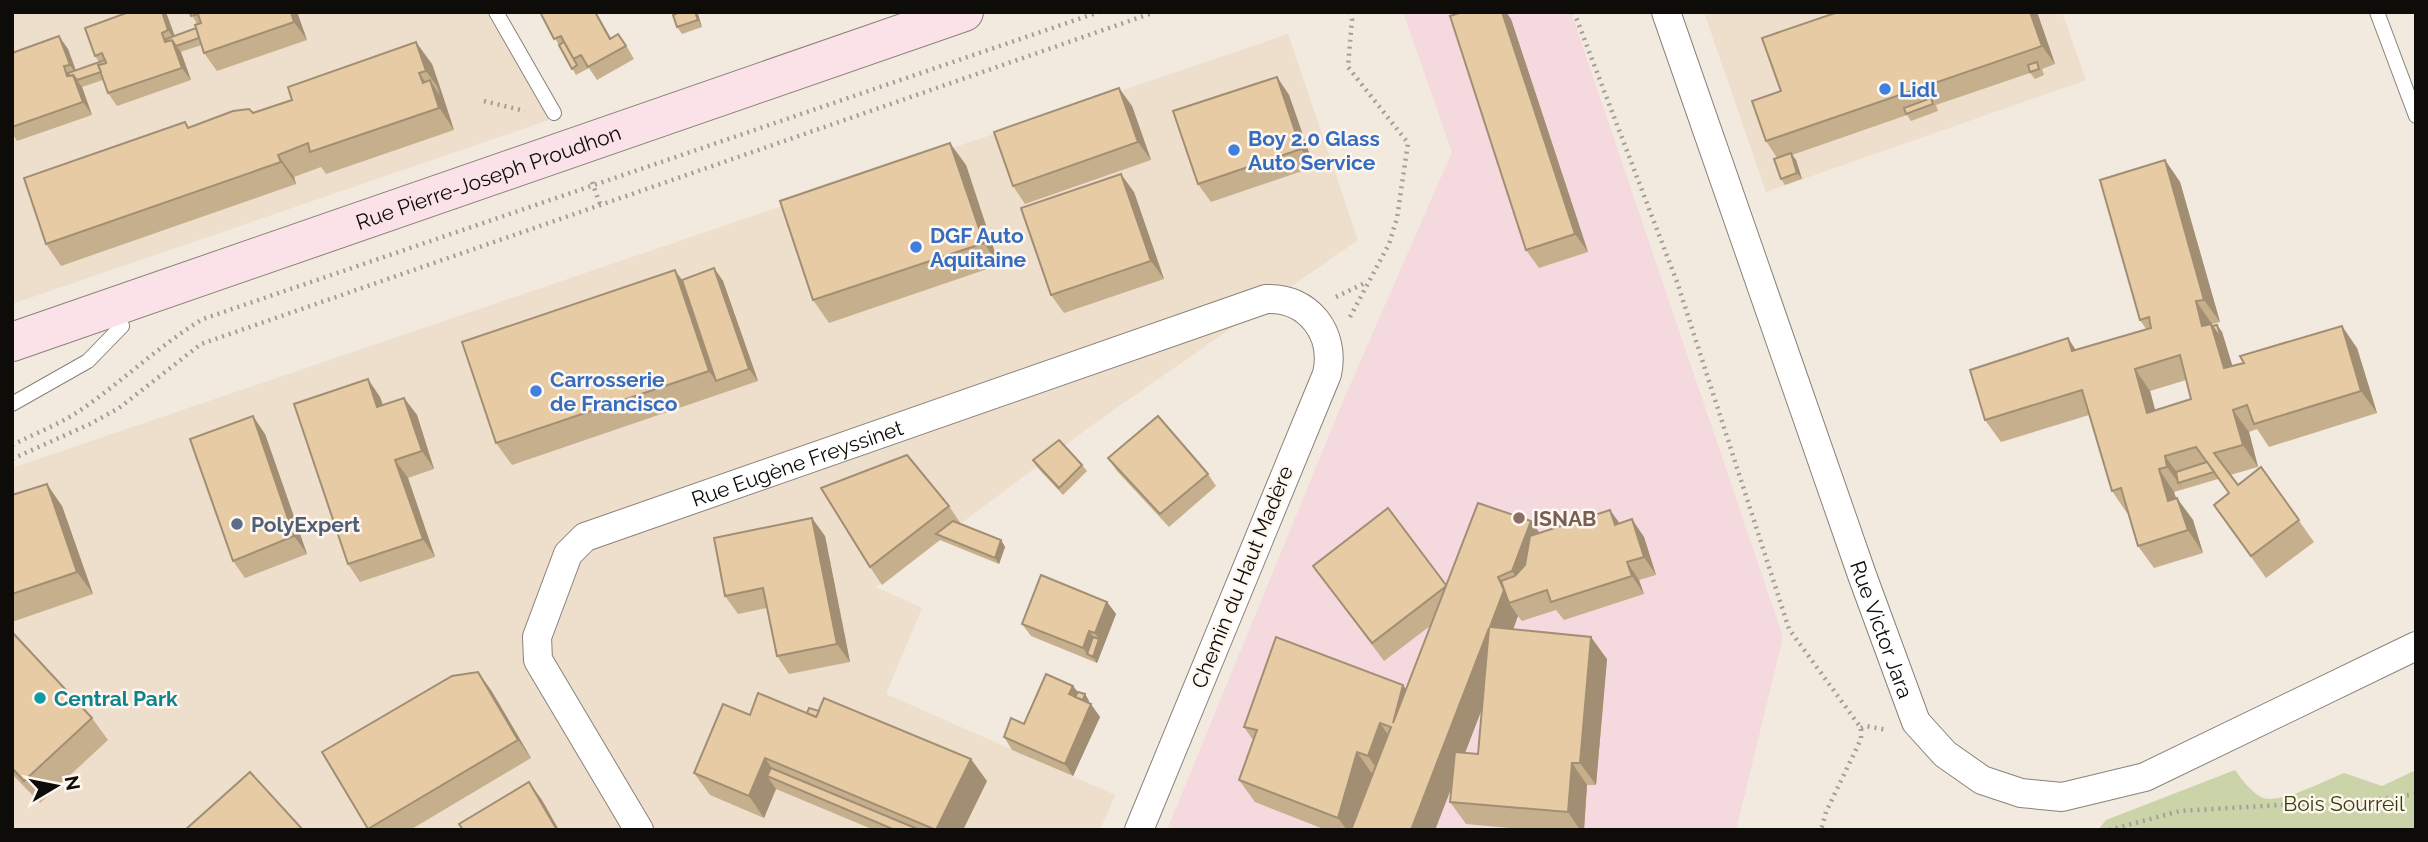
<svg xmlns="http://www.w3.org/2000/svg" width="2428" height="842" font-family="Raleway,sans-serif">
<style>
.commercial{fill:#eedecc}
.education{fill:#f4d9de}
.green{fill:#cbd3a9}
.lines{fill:none;stroke-linecap:round;stroke-linejoin:round}
.lane-casing{stroke:#8a8279;stroke-width:16}
.street-casing{stroke:#8a8279;stroke-width:30}
.secondary-casing{stroke:#8a8279;stroke-width:40}
.path{stroke:#a49e96;stroke-width:4.5;stroke-dasharray:2 5;stroke-linecap:butt}
.lane{stroke:#fff;stroke-width:14}
.street{stroke:#fff;stroke-width:28}
.secondary{stroke:#fae2e8;stroke-width:38}
.wall{fill:#c6af8d;fill-rule:evenodd}
.shaded-wall{fill:#a18e73}
.building{fill:#e6cba4;stroke:#a18e73;stroke-width:2;fill-rule:evenodd}
.shop-dot{fill:#3f7fe0;stroke:#fef7ef;stroke-width:2.5}
.education-dot{fill:#8d6e63;stroke:#fef7ef;stroke-width:2.5}
.service-dot{fill:#5c6f8a;stroke:#fef7ef;stroke-width:2.5}
.culture-dot{fill:#0f9aa8;stroke:#fef7ef;stroke-width:2.5}
.labels{text-anchor:middle;dominant-baseline:central;stroke-width:5;stroke-linejoin:round;paint-order:stroke}
.shop-label{font-size:21px;font-weight:bold;fill:#366cbe;stroke:#fef7ef;text-anchor:start}
.street-label{font-size:21px;fill:#0e0c08;stroke:#fef7ef}
.education-label{font-size:21px;font-weight:bold;fill:#785e54;stroke:#fef7ef;text-anchor:start}
.service-label{font-size:21px;font-weight:bold;fill:#4e5e75;stroke:#fef7ef;text-anchor:start}
.culture-label{font-size:21px;font-weight:bold;fill:#0d838f;stroke:#fef7ef;text-anchor:start}
.park-label{font-size:21px;fill:#383f0b;stroke:#fef7ef}
</style>
<rect width="100%" height="100%" fill="#f2e9df"/>
<g class="commercial">
<path d="M12,12H486L549,120L12,304Z"/>
<path d="M1704,12H2062L2086,80L1766,192Z"/>
<path d="M1288,34L1358,240L1095,423L876,587L922,608L886,694L1115,795L1100,830H12V468Z"/>
</g>
<path class="education" d="M1403,12H1571L1783,637L1736,830H1167L1344,399L1452,152Z"/>
<path class="green" d="M2235,770C2242,780 2252,793 2263,798C2282,804 2326,780 2344,773L2382,786L2416,770V830H2098L2106,820Z"/>
<g class="lines">
<g class="lane-casing">
<g id="lane">
<path d="M496,12L554,113"/>
<path d="M2377,12L2416,116"/>
<path d="M12,404L88,361L122,326L115,307"/>
</g>
</g>
<g class="street-casing">
<g id="street">
<path id="s1" d="M1666,12L1862,575L1916,722L1945,754L1982,780L2021,793L2062,797L2145,777L2416,646"/>
<path id="s2" d="M639,830L538,660L537,637L568,554L585,537L1266,299C1309,297 1336,334 1327,374L1139,830"/>
</g>
</g>
<g class="secondary-casing">
<g id="secondary">
<path id="s3" d="M12,342L964,12"/>
</g>
</g>
<g class="path">
<path d="M1574,12L1677,282L1789,629L1861,728V739L1826,812L1821,830"/>
<path d="M484,101L525,111"/>
<path d="M592,182L600,204"/>
<path d="M1336,297L1365,283"/>
<path d="M1350,317L1389,244L1397,218L1408,143L1348,67L1352,19L1350,12"/>
<path d="M12,445C36,433 63,423 85,407C125,379 161,344 203,319L1099,12"/>
<path d="M12,459L90,424L119,408L201,344L1155,12"/>
<path d="M1861,728L1866,726L1887,730"/>
<path d="M2109,830L2180,811L2381,799L2416,794"/>
</g>
<use href="#lane" class="lane"/>
<use href="#street" class="street"/>
<use href="#secondary" class="secondary"/>
</g>
<g class="wall">
<path d="M190,12H297L307,40L217,71L204,53L202,45L180,52L191,80L117,106L108,93L103,80L82,87L92,115L17,141L12,133V53L68,49L76,70L99,62L95,56L167,15L175,36L196,28L197,24Z"/>
<path d="M540,12H596L611,38L627,47L634,59L597,80L589,68L576,75Z"/>
<path d="M680,12H696L702,27L682,34L677,27Z"/>
<path d="M1838,12H2037L2055,64L2042,69L2044,75L2035,79L2030,73L1936,105L1938,111L1911,121L1907,115L1792,155L1796,160L1802,179L1785,185L1781,179L1777,158L1766,141Z"/>
<path d="M1511,19L1588,252L1539,268L1526,250Z"/>
<path d="M432,64L454,130L326,174L321,167L294,177L296,184L61,266L46,244L189,127L253,113Z"/>
<path d="M1277,77L1289,95L1314,167L1211,202L1198,184Z"/>
<path d="M1132,106L1151,160L1025,204L1013,186Z"/>
<path d="M2165,160L2180,182L2220,322L2212,324V326L2222,332L2232,366L2357,348L2377,413L2269,447L2257,429L2249,432L2258,467L2230,475L2238,485L2261,467L2314,542L2266,578L2230,527L2229,493L2212,469L2218,479L2174,492L2176,498L2193,520L2203,553L2154,568L2138,546L2128,513H2127L2112,491L2089,415L2001,442L1985,420L2076,350L2146,329L2140,320ZM2186,380L2191,399L2155,410L2150,391Z"/>
<path d="M966,165L999,265L829,323L813,300Z"/>
<path d="M1134,192L1164,279L1064,313L1051,295Z"/>
<path d="M714,268L723,281L758,381L512,465L496,443L675,270L682,280Z"/>
<path d="M380,397L383,405L404,398L417,415L434,469L408,478L435,557L360,582L348,564Z"/>
<path d="M265,434L307,554L245,578L233,561Z"/>
<path d="M1108,458L1208,474L1216,486L1169,527L1117,471Z"/>
<path d="M1033,460L1082,465L1087,471L1063,495L1037,467Z"/>
<path d="M12,495L62,506L93,594L12,622Z"/>
<path d="M949,506L961,524L1001,540L1005,547L999,564L940,540L882,585L870,567Z"/>
<path d="M1531,521L1539,533L1619,523L1644,537L1656,575L1639,580L1644,594L1564,620L1556,610L1522,621L1518,616L1513,630L1607,659L1596,785H1587L1584,830H1532L1466,824L1450,802L1452,786L1435,830H1326L1255,802L1239,780L1253,740L1244,727L1403,685L1406,689L1430,626L1384,661L1313,566L1446,585ZM1482,708L1478,754L1465,753Z"/>
<path d="M825,536L850,662L789,674L777,656L767,608L738,614L725,596Z"/>
<path d="M1107,602L1116,614L1097,663L1031,636L1022,624Z"/>
<path d="M12,632L92,718L108,740L40,803L12,774Z"/>
<path d="M1073,686L1078,692L1085,694L1089,701V703L1100,717L1073,776L1012,750L1004,737L1024,724Z"/>
<path d="M491,690L531,758L410,830H368L322,752Z"/>
<path d="M807,713L987,781L963,830H874L776,789L764,818L710,795L694,773L750,715Z"/>
</g>
<g class="shaded-wall">
<path d="M162,12H165L167,15L177,43L168,30Z"/>
<path d="M291,12H297L307,40L294,22Z"/>
<path d="M695,12L698,14L702,27L698,20Z"/>
<path d="M1502,12H1506L1511,19L1588,252L1575,234Z"/>
<path d="M2030,12H2037L2055,64L2042,46Z"/>
<path d="M59,36L68,49L78,77L70,65Z"/>
<path d="M172,40L181,52L191,80L182,68Z"/>
<path d="M416,42L432,64L442,93L426,71Z"/>
<path d="M419,73L434,94L430,80L440,96L437,86L442,93L454,130L423,83Z"/>
<path d="M73,75L82,87L92,115L83,102Z"/>
<path d="M1277,77L1289,95L1314,167L1301,149Z"/>
<path d="M1119,88L1132,106L1151,160L1138,142Z"/>
<path d="M950,143L966,165L999,265L984,243Z"/>
<path d="M1791,153L1796,160L1802,179L1797,173Z"/>
<path d="M278,155L294,177L296,184L281,162Z"/>
<path d="M2165,160L2180,182L2220,322L2204,300Z"/>
<path d="M1121,174L1134,192L1164,279L1151,261Z"/>
<path d="M714,268L723,281L758,381L749,369Z"/>
<path d="M675,270L690,292L716,381L709,371Z"/>
<path d="M2196,301L2212,324V326L2217,325L2222,332L2240,390L2224,368L2202,326Z"/>
<path d="M2342,326L2357,348L2377,413L2361,391Z"/>
<path d="M2068,338L2083,361L2072,351Z"/>
<path d="M2135,369L2150,391L2162,435L2147,413Z"/>
<path d="M368,379L380,397L390,425L377,407Z"/>
<path d="M404,398L417,415L434,469L422,451Z"/>
<path d="M2233,410L2249,432L2258,467L2243,445Z"/>
<path d="M253,416L265,434L307,554L294,536Z"/>
<path d="M2165,456L2181,478L2178,483L2183,489L2167,467Z"/>
<path d="M395,460L408,478L435,557L423,539Z"/>
<path d="M2159,469L2174,492L2184,523L2168,501Z"/>
<path d="M47,484L62,506L93,594L77,572Z"/>
<path d="M2177,498L2193,520L2203,553L2188,530Z"/>
<path d="M1610,510L1623,528L1615,525Z"/>
<path d="M812,518L825,536L850,662L837,644Z"/>
<path d="M1632,519L1644,537L1656,575L1644,557Z"/>
<path d="M1531,521L1547,543L1527,593L1512,571Z"/>
<path d="M1001,540L1005,547L999,564L995,558Z"/>
<path d="M1627,562L1639,580L1644,594L1632,576Z"/>
<path d="M1498,577L1513,599L1509,603L1518,616L1505,650L1490,627Z"/>
<path d="M1107,602L1116,614L1097,663L1093,657L1087,654L1083,648L1089,631L1098,643L1099,639L1095,633Z"/>
<path d="M1489,628L1505,650L1435,830H1411Z"/>
<path d="M1591,637L1607,659L1596,785L1580,763Z"/>
<path d="M478,672L491,690L531,758L518,740Z"/>
<path d="M1403,685L1418,707L1393,723Z"/>
<path d="M1073,686L1082,698L1080,703L1069,694Z"/>
<path d="M1085,694L1089,701L1086,710L1081,704Z"/>
<path d="M1091,704L1100,717L1073,776L1065,764Z"/>
<path d="M1380,723L1395,745L1383,778L1368,756Z"/>
<path d="M1357,752L1373,775L1357,830H1347L1338,818Z"/>
<path d="M765,758L780,780L767,776L776,789L764,818L749,796Z"/>
<path d="M971,759L987,781L963,830H936Z"/>
<path d="M1572,763L1587,785L1584,830H1580L1568,812Z"/>
<path d="M529,782L542,800L559,830H557Z"/>
</g>
<g class="building">
<path d="M129,12H162L168,30L162,33L165,42L172,40L182,68L108,93L98,65L106,63L102,53L95,56L85,28Z"/>
<path d="M190,12H291L294,22L204,53L195,25L201,23L198,14L191,16Z"/>
<path d="M540,12H595L610,39L618,34L626,46L588,67L581,55L573,59L561,36L554,39Z"/>
<path d="M680,12H695L698,20L677,27L673,15Z"/>
<path d="M1462,12H1502L1575,234L1526,250L1450,16Z"/>
<path d="M1838,12H2030L2042,46L1766,141L1752,101L1781,91L1762,38Z"/>
<path d="M196,28L199,38L176,46L172,40L167,41L166,39Z"/>
<path d="M59,36L70,65L64,66L67,76L73,75L83,102L12,127V53Z"/>
<path d="M416,42L426,71L419,73L423,83L430,80L439,108L310,152L308,143L278,155L281,162L46,244L24,178L185,122L188,128L233,111L249,109L253,113L292,100L288,87Z"/>
<path d="M564,42L577,65L572,69L559,45Z"/>
<path d="M105,60L106,63L98,65L101,72L77,80L73,75L69,76L68,73Z"/>
<path d="M2037,62L2039,69L2030,72L2028,65Z"/>
<path d="M1277,77L1301,149L1198,184L1173,111Z"/>
<path d="M1119,88L1138,142L1013,186L994,132Z"/>
<path d="M1931,98L1933,104L1906,114L1904,108Z"/>
<path d="M950,143L984,243L813,300L780,201Z"/>
<path d="M1791,153L1797,173L1781,179L1774,159Z"/>
<path d="M2165,160L2204,300L2196,301L2202,326L2211,324L2224,368L2244,363L2240,356L2342,326L2361,391L2254,424L2247,405L2233,410L2243,445L2214,453L2238,485L2261,467L2299,520L2251,556L2214,505L2229,493L2196,447L2165,456L2167,467L2159,469L2168,501L2177,498L2188,530L2138,546L2121,488L2112,491L2082,390L1985,420L1970,370L2068,338L2072,351L2151,328L2149,317L2140,320L2100,180ZM2180,355L2191,399L2147,413L2135,369Z"/>
<path d="M1121,174L1151,261L1051,295L1021,208Z"/>
<path d="M714,268L749,369L716,381L682,280Z"/>
<path d="M675,270L709,371L496,443L462,342Z"/>
<path d="M2217,325L2222,340L2212,326Z"/>
<path d="M368,379L377,407L404,398L422,451L395,460L423,539L348,564L294,404Z"/>
<path d="M253,416L294,536L233,561L190,439Z"/>
<path d="M1158,416L1208,474L1160,514L1108,458Z"/>
<path d="M1059,440L1082,465L1059,488L1033,460Z"/>
<path d="M907,455L949,506L870,567L821,488Z"/>
<path d="M2207,462L2214,472L2178,483L2176,472Z"/>
<path d="M47,484L77,572L12,594V495Z"/>
<path d="M1478,503L1531,521L1512,571L1498,577L1504,590L1490,627L1591,637L1580,763H1572L1568,812L1450,802L1455,752L1478,754L1489,628L1411,830H1351L1391,727L1380,723L1368,756L1357,752L1338,818L1239,780L1257,730L1244,727L1276,637L1403,685L1393,723Z"/>
<path d="M1388,508L1446,585L1445,587L1372,643L1313,566Z"/>
<path d="M1610,510L1615,525L1632,519L1644,557L1627,562L1632,576L1551,602L1547,590L1509,603L1501,581L1515,576L1525,565L1530,536Z"/>
<path d="M812,518L837,644L777,656L763,588L725,596L714,538Z"/>
<path d="M953,521L1001,540L995,558L936,534Z"/>
<path d="M1041,575L1107,602L1095,633L1089,631L1083,648L1022,624Z"/>
<path d="M12,632L92,718L24,781L12,768Z"/>
<path d="M1093,637L1099,639L1093,657L1087,654Z"/>
<path d="M478,672L518,740L368,829L322,752L452,676Z"/>
<path d="M1046,674L1073,686L1069,694L1091,704L1065,764L1004,737L1011,718L1024,724Z"/>
<path d="M1078,692L1085,694L1083,700L1075,697Z"/>
<path d="M758,693L816,717L824,698L971,759L936,830L765,758L749,796L694,773L723,704L750,715Z"/>
<path d="M809,708L819,711L816,717L807,713Z"/>
<path d="M771,768L920,830H895L767,776Z"/>
<path d="M250,772L303,830H185Z"/>
<path d="M529,782L557,830H463L459,824Z"/>
</g>
<g class="shop-dot">
<circle cx="1885" cy="89" r="7"/>
<circle cx="1234" cy="150" r="7"/>
<circle cx="916" cy="247" r="7"/>
<circle cx="536" cy="391" r="7"/>
</g>
<circle class="education-dot" cx="1519" cy="518" r="7"/>
<circle class="service-dot" cx="237" cy="524" r="7"/>
<circle class="culture-dot" cx="40" cy="698" r="7"/>
<g class="labels">
<g class="shop-label">
<text x="1899" y="89">Lidl</text>
<text x="1248" y="138">Boy 2.0 Glass<tspan x="1248" dy="24">Auto Service</tspan></text>
<text x="930" y="235">DGF Auto<tspan x="930" dy="24">Aquitaine</tspan></text>
<text x="550" y="379">Carrosserie<tspan x="550" dy="24">de Francisco</tspan></text>
</g>
<g class="street-label">
<text stroke="none"><textPath href="#s3" startOffset="504">Rue Pierre-Joseph Proudhon</textPath></text>
<text stroke="none"><textPath href="#s2" startOffset="558">Rue Eugène Freyssinet</textPath></text>
<text transform="translate(1242 577) rotate(-68)">Chemin du Haut Madère</text>
<text stroke="none"><textPath href="#s1" startOffset="654">Rue Victor Jara</textPath></text>
</g>
<g class="education-label">
<text x="1533" y="518">ISNAB</text>
</g>
<g class="service-label">
<text x="251" y="524">PolyExpert</text>
</g>
<g class="culture-label">
<text x="54" y="698">Central Park</text>
</g>
<g class="park-label">
<text x="2344" y="803">Bois Sourreil</text>
</g>
</g>
<rect width="2428" height="842" fill="none" stroke="#0e0c08" stroke-width="28"/>
<g transform="translate(56 786) rotate(80)" stroke="#fef7ef" stroke-width="5" paint-order="stroke">
<path d="M0-5L12 26L0 18L-12 26Z" fill="#0e0c08"/>
<text y="-10" font-size="19" font-weight="bold" text-anchor="middle" fill="#0e0c08">N</text>
</g>
</svg>
